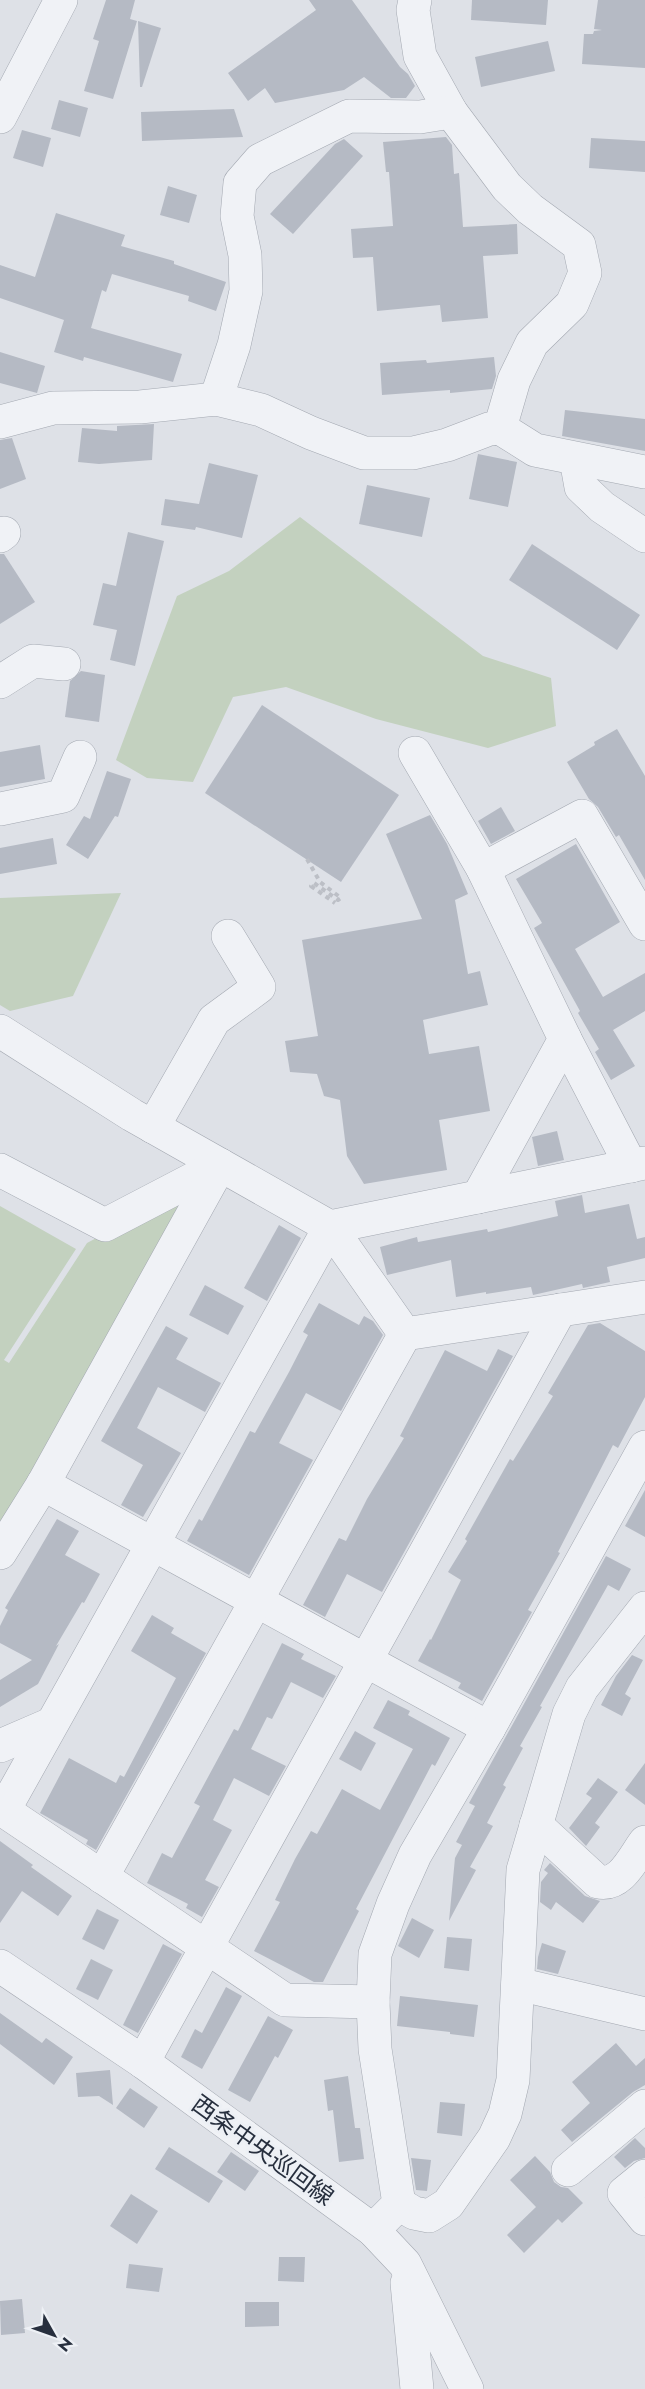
<svg xmlns="http://www.w3.org/2000/svg" width="645" height="2389" font-family="Jost,'Noto Sans JP',sans-serif">
<style>
.green{fill:#c3d1bf}
.building{fill:#b5bac4}
.lines{fill:none;stroke-linecap:round;stroke-linejoin:round}
.minor-casing{stroke:#a3a8b1;stroke-width:34}
.path{stroke:#bcbfc6;stroke-width:4;stroke-dasharray:4.5 4.5;stroke-linecap:butt}
.minor{stroke:#f0f2f6;stroke-width:33}
.labels{text-anchor:middle;dominant-baseline:central;stroke-width:6;stroke-linejoin:round;paint-order:stroke}
.street-label{font-size:24px;fill:#272f3e;stroke:#edf0f5}
</style>
<rect width="100%" height="100%" fill="#dee1e7"/>
<g class="green">
<path d="M300,517L483,656L551,678L556,726L488,748L376,719L286,687L233,697L193,782L147,778L116,760L177,596L229,571Z"/>
<path d="M121,893L73,996L10,1011L0,1005V898Z"/>
<path d="M193,1187L0,1534V1206L76,1249L4,1360L9,1363L87,1243Z"/>
</g>
<g class="building">
<path d="M106,0H135L130,19L137,21L113,99L84,91L99,41L93,39Z"/>
<path d="M309,0H352L400,67L408,74L415,86L406,98H391L364,77L344,90L275,103L265,88L248,101L228,73L316,10Z"/>
<path d="M472,0H548L546,25L471,20Z"/>
<path d="M598,0H645V68L582,64L584,34H593L594,31L602,30L594,29Z"/>
<path d="M138,21L161,28L142,87H140Z"/>
<path d="M548,41L555,71L481,87L475,57Z"/>
<path d="M59,100L88,108L80,137L51,129Z"/>
<path d="M234,109L243,137L142,141L141,112Z"/>
<path d="M22,130L51,138L43,167L13,158Z"/>
<path d="M446,137L452,145L454,174L459,173L463,227L517,224L518,254L483,256L488,318L442,322L440,305L377,311L373,257L353,258L351,229L393,226L389,172H386L383,142Z"/>
<path d="M591,138L645,141V172L589,168Z"/>
<path d="M344,139L363,156L293,234L270,214L335,144Z"/>
<path d="M168,186L197,195L189,223L160,215Z"/>
<path d="M56,213L125,235L121,246L174,261V264L226,282L216,311L188,301L189,296L112,274L106,292L102,290L91,328L182,354L173,382L84,357L83,361L54,352L64,320L0,298V265L35,277Z"/>
<path d="M0,352L45,366L37,393L0,383Z"/>
<path d="M494,357L496,376L492,389L450,393V390L382,395L380,363L426,360L427,363Z"/>
<path d="M565,410L645,419V451L562,436Z"/>
<path d="M154,424L152,460L99,464L78,462L82,428L117,431V426Z"/>
<path d="M12,438L26,479L0,489V440Z"/>
<path d="M478,454L517,462L508,507L469,499Z"/>
<path d="M209,463L258,475L242,538L196,527L195,530L161,525L165,499L199,504Z"/>
<path d="M367,485L430,498L422,537L359,524Z"/>
<path d="M128,532L164,541L135,666L110,660L117,630L93,625L103,583L116,586Z"/>
<path d="M532,544L640,615L617,650L509,580Z"/>
<path d="M0,554H4L35,602L0,624Z"/>
<path d="M81,671L105,675L99,722L65,717L70,681Z"/>
<path d="M262,705L399,795L341,882L205,793Z"/>
<path d="M617,729L645,776V880L619,835L616,837L598,807L589,799L567,762L595,745L594,742Z"/>
<path d="M40,745L45,779L0,787V752Z"/>
<path d="M107,771L131,779L118,817L115,816L88,859L66,845L84,816L90,819Z"/>
<path d="M501,807L515,831L491,844L478,821Z"/>
<path d="M430,815L447,844L468,894L455,900L468,974L480,971L488,1005L423,1020L429,1054L479,1046L490,1111L439,1120L447,1170L364,1184L347,1156L340,1100L324,1096L317,1074L290,1072L285,1041L318,1036L302,940L422,919L386,834Z"/>
<path d="M53,838L57,864L0,874V848Z"/>
<path d="M576,844L620,922L575,949L603,997L645,973V1011L613,1030L635,1066L611,1080L595,1052L599,1049L578,1013L580,1011L534,928L542,923L516,879Z"/>
<path d="M557,1131L564,1160L538,1166L532,1137Z"/>
<path d="M582,1195L585,1213L629,1204L637,1239L645,1237V1258L607,1267L610,1282L583,1288L582,1284L533,1295L531,1287L486,1294V1292L456,1297L451,1260L387,1275L380,1247L417,1237L418,1242L487,1229L488,1232L558,1216L555,1201Z"/>
<path d="M279,1225L301,1238L267,1301L244,1288Z"/>
<path d="M205,1285L244,1306L228,1335L189,1315Z"/>
<path d="M319,1303L359,1325L364,1316L373,1321L383,1335L341,1411L306,1393L279,1443L313,1460L249,1575L187,1541L199,1519L202,1521L250,1431L255,1433L289,1372L308,1335L303,1332Z"/>
<path d="M600,1323L645,1351V1397L618,1448L613,1445L558,1552L560,1553L528,1610L532,1612L482,1701L458,1688L461,1683L418,1661L430,1639L431,1640L461,1580L448,1572L467,1541L465,1539L510,1459L513,1461L553,1396L548,1393L588,1325Z"/>
<path d="M166,1326L188,1338L176,1359L221,1383L205,1412L158,1387L137,1428L181,1453L143,1517L121,1505L143,1465L101,1441Z"/>
<path d="M498,1349L513,1356L382,1592L347,1574L325,1617L303,1605L339,1538L346,1541L367,1499L404,1438L400,1436L445,1350L487,1371Z"/>
<path d="M645,1490V1537L625,1526Z"/>
<path d="M57,1519L79,1531L65,1555L100,1574L84,1603L82,1602L56,1646L59,1644L38,1684L0,1707V1680L32,1660L0,1643V1626L8,1610L5,1608Z"/>
<path d="M606,1556L631,1569L619,1591L608,1585L540,1706L542,1707L520,1746L523,1748L503,1785L506,1787L487,1823L493,1826L470,1867L476,1870L449,1921L455,1858L462,1845L456,1842L475,1806L469,1803Z"/>
<path d="M152,1615L174,1628L171,1633L206,1653L96,1850L86,1844L88,1840L40,1813L69,1758L116,1783L120,1775L124,1777L176,1678L131,1651Z"/>
<path d="M282,1643L304,1654L301,1659L336,1676L323,1698L291,1682L272,1719L267,1717L251,1749L286,1766L269,1796L234,1778L213,1820L232,1830L205,1880L219,1887L202,1917L186,1908L188,1904L147,1883L162,1853L172,1858L200,1806L194,1803L234,1729L238,1731Z"/>
<path d="M632,1655L643,1660L625,1694L631,1698L622,1716L601,1705L616,1676Z"/>
<path d="M388,1700L410,1711L408,1715L450,1738L435,1766L432,1764L356,1909L359,1911L323,1982H314L254,1951L280,1902L275,1900L295,1859L311,1831L317,1834L342,1789L380,1810L413,1749L373,1728Z"/>
<path d="M355,1731L376,1743L361,1771L339,1759Z"/>
<path d="M645,1763V1805L625,1790Z"/>
<path d="M598,1778L618,1792L595,1823L600,1827L586,1846L569,1828L592,1798L586,1794Z"/>
<path d="M0,1841L33,1865L31,1867L72,1896L58,1916L22,1891L0,1923Z"/>
<path d="M550,1863L585,1896L600,1901L583,1923L556,1902L551,1910L540,1902L541,1882L548,1873L544,1870Z"/>
<path d="M97,1909L119,1920L104,1950L82,1939Z"/>
<path d="M412,1918L434,1930L419,1958L398,1946Z"/>
<path d="M447,1937L472,1939L469,1971L444,1968Z"/>
<path d="M542,1943L566,1951L558,1974L537,1969L538,1957Z"/>
<path d="M163,1944L182,1954L138,2033L123,2025Z"/>
<path d="M91,1959L113,1970L98,2000L76,1989Z"/>
<path d="M226,1987L242,1996L202,2069L181,2057L195,2029L202,2033Z"/>
<path d="M400,1996L478,2005L474,2037L450,2034V2032L397,2026Z"/>
<path d="M0,2013L42,2043L46,2038L73,2057L54,2085L0,2044Z"/>
<path d="M268,2016L293,2030L278,2058L275,2056L250,2102L228,2090Z"/>
<path d="M616,2043L636,2066L645,2058V2085L633,2092L572,2142L561,2130L590,2103L572,2082Z"/>
<path d="M110,2070L113,2105L99,2096L78,2097L76,2073Z"/>
<path d="M348,2076L355,2128H360L364,2159L339,2162L333,2110L328,2111L324,2080Z"/>
<path d="M130,2088L158,2107L144,2128L116,2108Z"/>
<path d="M440,2102L465,2104L462,2136L437,2133Z"/>
<path d="M635,2138L645,2148V2158L634,2161L625,2168L614,2157Z"/>
<path d="M169,2147L223,2181L209,2203L155,2169Z"/>
<path d="M231,2152L259,2171L245,2191L217,2172Z"/>
<path d="M535,2156L550,2172L554,2182L561,2187L568,2188L583,2203L562,2223L558,2219L524,2253L507,2235L536,2207L510,2180Z"/>
<path d="M411,2158L431,2160L427,2191L416,2190Z"/>
<path d="M131,2194L158,2211L137,2244L110,2226Z"/>
<path d="M279,2257H305L304,2282L278,2281Z"/>
<path d="M129,2264L163,2268L159,2292L126,2288Z"/>
<path d="M22,2299L25,2333L1,2335L0,2301Z"/>
<path d="M245,2302H279V2326L245,2327Z"/>
</g>
<g class="lines">
<g class="minor-casing">
<g id="minor">
<path d="M415,0L413,10L420,56L451,112L507,187L530,209L579,245L585,273L572,304L532,343L514,380L500,428"/>
<path d="M0,117L61,0"/>
<path d="M216,399L234,345L246,291L245,255L237,216L240,183L260,160L349,116L420,117L451,112"/>
<path d="M0,422L53,408L140,407L216,399L261,410L311,433L364,453H413L447,445L489,429L500,428L535,450L645,472"/>
<path d="M576,459L581,487L602,507L645,536"/>
<path d="M0,536L4,533"/>
<path d="M0,682L33,661L64,664"/>
<path d="M415,753L483,869L565,1039L478,1197"/>
<path d="M0,809L63,796L80,757"/>
<path d="M483,869L582,816L645,924"/>
<path d="M0,1031L132,1115L330,1227L645,1163"/>
<path d="M565,1039L631,1166"/>
<path d="M153,1127L214,1020L259,987L228,936"/>
<path d="M0,1170L105,1225L220,1165"/>
<path d="M43,1484L489,1728"/>
<path d="M0,1553L43,1484L220,1165"/>
<path d="M0,1746L51,1724"/>
<path d="M0,1808L285,2000L373,2002"/>
<path d="M4,1810L330,1227L405,1334L645,1297"/>
<path d="M536,1825L598,1882C621,1887 633,1858 645,1842"/>
<path d="M102,1877L405,1334"/>
<path d="M0,1966L143,2062L373,2230L405,2264L467,2389"/>
<path d="M518,1984L645,2014"/>
<path d="M143,2062L560,1310"/>
<path d="M568,2170L645,2106"/>
<path d="M645,2176L624,2193L645,2219"/>
<path d="M399,2204L414,2213L429,2216L448,2204L494,2138L505,2114L513,2080L523,1870L569,1714L582,1688L645,1608"/>
<path d="M373,2230L399,2204L375,2049L373,2002L375,1954L393,1904L415,1855L489,1728L645,1447"/>
<path d="M407,2283L417,2389"/>
</g>
</g>
<path class="path" d="M307,859L320,882L341,898L338,900L314,883L311,886L335,903"/>
<use href="#minor" class="minor"/>
</g>
<g class="labels">
<g class="street-label">
<text transform="translate(263 2150) rotate(36)">西条中央巡回線</text>
</g>
</g>
<g transform="translate(54 2335) rotate(130)" stroke="#edf0f5" stroke-width="4.5" paint-order="stroke">
<path d="M0-4.5L10 22L0 15L-10 22Z" fill="#272f3e"/>
<text y="-9" font-size="16" font-weight="bold" text-anchor="middle" fill="#272f3e">N</text>
</g>
</svg>
